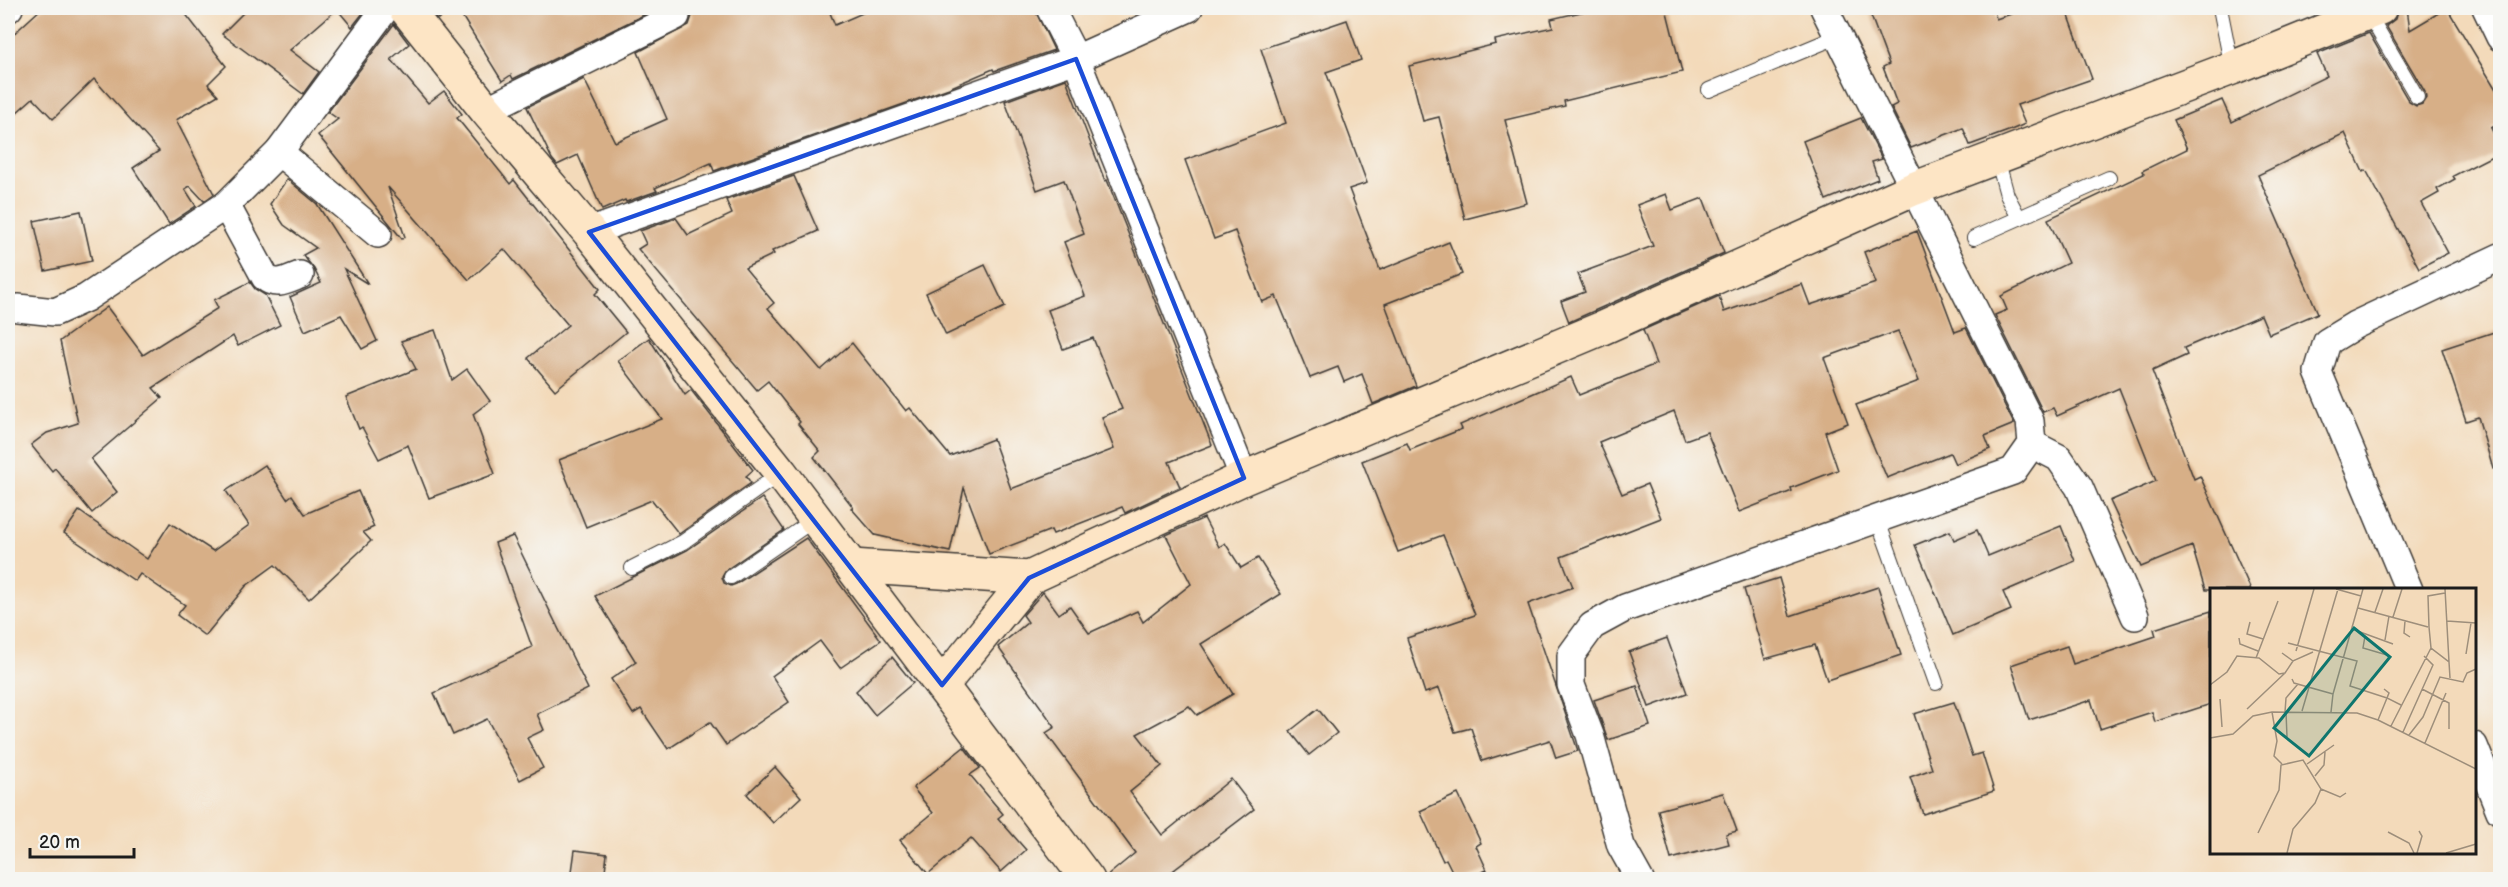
<svg xmlns="http://www.w3.org/2000/svg" width="2508" height="887" font-family="'Balsamiq Sans',sans-serif">
<style>
.building{fill:#d7af87}
.lines{fill:none;stroke-linecap:round;stroke-linejoin:round}
.lane-casing{stroke:#3c3834;stroke-width:16}
.street-casing{stroke:#3c3834;stroke-width:30}
.secondary-casing{stroke:#3c3834;stroke-width:36}
.lane{stroke:#fff;stroke-width:14}
.street{stroke:#fff;stroke-width:27}
.secondary{stroke:#fde5c5;stroke-width:33}
.marked{fill:none;stroke:#1d4ed8;stroke-width:4.5;stroke-linejoin:round}
.inset-road{fill:none;stroke:#9d8e7b;stroke-width:1.5}
.view{fill:#0f766e;fill-opacity:0.15;stroke:#0f766e;stroke-width:3}
.inset-edge{fill:none;stroke:#1c1c1c;stroke-width:3}
</style>
<rect width="100%" height="100%" fill="#f6f6f2"/>
<filter id="ink" filterUnits="userSpaceOnUse"><feTurbulence type="fractalNoise" baseFrequency=".0167" numOctaves="2"/><feDisplacementMap in="SourceGraphic" scale="12" xChannelSelector="R" yChannelSelector="G"/><feConvolveMatrix kernelMatrix="1 2 1 2 8 2 1 2 1" color-interpolation-filters="sRGB"/></filter>
<filter id="wash" filterUnits="userSpaceOnUse"><feTurbulence type="fractalNoise" baseFrequency=".008" numOctaves="4" result="noise"/><feDisplacementMap in="SourceGraphic" scale="24" xChannelSelector="R" yChannelSelector="G"/><feGaussianBlur stdDeviation="1.35" result="paint"/><feColorMatrix in="noise" values="0 0 0 0 0 0 0 0 0 0 0 0 0 0 0 0 0 1.4 0 .05"/><feComposite in="paint" operator="in"/></filter>
<g filter="url(#wash)">
<rect width="100%" height="100%" fill="#f3daba"/>
<g id="blocks">
<g class="building">
<path d="M42,8H181L226,66L208,84L218,95L176,120L214,194L204,201L190,186L185,189L196,206L169,224L133,168L159,151L94,79L53,119L33,98L8,120V39Z"/>
<path d="M248,8H367L352,27L337,9L290,50L319,72L303,94L222,34Z"/>
<path d="M429,8H452L438,19Z"/>
<path d="M457,8H658L513,79L511,75L502,81Z"/>
<path d="M689,8H828L835,25L874,8H1034L1054,50L994,71L993,69L949,88L714,171L711,163L655,188L657,191L626,202L625,200L602,210L578,155L557,165L552,159L527,107L584,79L615,142L667,119L638,52L689,25L692,16Z"/>
<path d="M1598,8H1666L1682,72L1564,101L1565,106L1505,120L1527,203L1465,219L1439,117L1423,121L1409,66L1496,44L1495,40L1553,27L1551,19Z"/>
<path d="M1868,8H1994L1996,19L2029,8H2066L2092,79L2017,105L2025,124L2011,130L1970,145L1963,128L1911,148L1891,107L1897,104L1883,67L1889,64Z"/>
<path d="M2398,8H2407L2410,30L2447,8L2500,96V123L2491,128L2500,146V152L2453,176L2455,179L2437,189L2439,193L2421,203L2448,253L2419,268L2366,170L2363,172L2345,133L2258,175L2318,313L2269,334L2261,315L2184,348L2187,355L2152,371L2194,479L2200,476L2251,590H2205L2192,546L2141,567L2110,501L2156,481L2119,388L2057,416L2053,408L2043,412L1995,315L2007,310L2001,296L2068,263L2048,219L2144,174L2142,171L2187,149L2174,120L2222,100L2232,122L2327,76L2317,54L2322,52L2369,33L2409,102L2416,106L2422,104L2426,98L2425,92L2386,26L2395,19Z"/>
<path d="M1347,20L1361,60L1326,72L1367,183L1349,189L1380,270L1449,242L1462,274L1385,304L1416,386L1373,404L1362,374L1344,382L1338,367L1310,378L1276,296L1262,302L1235,231L1214,239L1185,160L1286,123L1261,49Z"/>
<path d="M394,24L409,44L391,59L428,103L444,91L462,114L457,118L510,184L514,180L600,289L595,294L626,332L555,390L528,358L568,325L504,249L469,280L388,187L405,237L402,239L318,135L338,119L328,112Z"/>
<path d="M1066,79L1105,181L1107,180L1212,445L1169,462L1180,487L1125,513L1122,507L1053,534L1051,530L989,554L964,488L950,552L875,535L851,508L853,507L814,457L820,451L798,424L800,422L768,381L757,390L638,249L646,244L640,231L676,218L688,235L732,214L726,200L794,176L818,231L772,251L774,254L745,268L774,303L768,308L821,370L852,343L906,411L910,408L950,456L993,439L1011,489L1114,449L1102,417L1122,409L1093,338L1063,349L1048,310L1085,296L1064,242L1084,234L1064,180L1037,190L1005,101Z"/>
<path d="M1861,118L1882,159L1872,162L1878,179L1826,200L1803,141Z"/>
<path d="M287,179L317,204L368,284L344,269L377,341L362,349L341,315L305,331L290,297L321,283L314,269L303,255L316,248L284,225L270,204Z"/>
<path d="M1666,194L1672,210L1703,198L1724,253L1569,322L1561,301L1585,292L1578,274L1653,246L1637,205Z"/>
<path d="M81,211L92,261L45,271L34,221Z"/>
<path d="M1917,231L1955,332L1966,328L2014,424L1985,436L1990,449L1955,464L1950,453L1887,478L1856,405L1919,381L1898,331L1824,358L1848,423L1825,432L1838,470L1791,488L1792,491L1739,512L1707,432L1685,440L1674,411L1599,442L1622,494L1647,484L1661,518L1561,557L1573,587L1528,604L1578,751L1556,758L1550,740L1482,761L1471,728L1455,732L1439,688L1425,693L1407,638L1475,615L1462,581L1443,535L1398,552L1362,461L1407,443L1410,450L1462,429L1460,425L1571,377L1579,395L1656,364L1643,330L1719,296L1724,312L1802,284L1810,305L1876,283L1864,252Z"/>
<path d="M985,265L1005,307L946,335L926,293Z"/>
<path d="M250,282L255,289L265,295L280,325L238,346L233,336L153,388L162,398L91,459L117,492L92,513L55,468L52,471L31,445L47,433L78,423L60,341L107,307L143,355L218,308L214,300Z"/>
<path d="M435,330L452,380L467,369L490,401L473,414L495,474L429,498L408,445L379,459L362,427L359,429L346,397L416,369L401,341Z"/>
<path d="M2500,330V468L2493,469L2478,417L2466,421L2442,349Z"/>
<path d="M649,338L685,395L691,390L753,470L746,476L751,483L679,534L652,500L586,527L559,460L662,419L618,361Z"/>
<path d="M265,465L287,499L292,495L305,514L358,491L374,527L363,532L371,541L309,599L275,565L246,586L205,636L177,615L185,605L140,574L135,581L64,533L79,511L147,559L170,523L213,551L249,525L226,491Z"/>
<path d="M762,498L784,530L726,570L722,577L724,583L731,586L736,584L806,538L881,640L840,668L820,641L772,676L789,702L726,745L710,722L668,749L641,709L633,714L611,679L636,662L595,596L687,550Z"/>
<path d="M1204,518L1219,547L1225,543L1241,568L1258,558L1281,594L1201,644L1233,694L1197,715L1189,706L1137,734L1162,766L1130,792L1162,835L1231,779L1254,809L1162,879H1106V877L1135,853L1046,733L1055,727L998,647L1028,622L1023,615L1043,592L1059,614L1070,606L1089,633L1137,611L1143,622L1191,584L1166,535Z"/>
<path d="M2061,526L2075,561L2003,592L2011,610L1953,635L1915,545L1950,531L1954,540L1977,530L1988,556Z"/>
<path d="M513,536L588,689L537,714L544,730L527,738L543,768L520,780L487,719L453,735L434,693L532,647L495,543Z"/>
<path d="M1779,578L1790,616L1878,587L1901,655L1827,680L1815,645L1765,659L1744,589Z"/>
<path d="M2211,611V704L2155,722L2152,712L2100,729L2091,700L2029,720L2011,665L2067,646L2073,664L2156,636L2154,629Z"/>
<path d="M1667,638L1687,693L1649,707L1629,652Z"/>
<path d="M892,657L913,683L875,715L856,691Z"/>
<path d="M1637,686L1650,726L1608,740L1594,700Z"/>
<path d="M1954,702L1972,756L1982,753L1994,791L1923,814L1910,777L1932,769L1914,714Z"/>
<path d="M1318,709L1337,733L1309,755L1290,731Z"/>
<path d="M964,747L980,768L970,775L1003,814L998,818L1026,850L1001,872L971,838L928,874L900,840L933,813L913,788Z"/>
<path d="M775,767L801,797L773,823L747,794Z"/>
<path d="M1723,793L1737,831L1726,834L1729,844L1671,859L1658,810Z"/>
<path d="M1458,794L1481,843L1476,846L1487,870L1466,879H1456L1446,859L1443,861L1420,811Z"/>
<path d="M575,850L607,854L604,879H571Z"/>
</g>
</g>
</g>
<g filter="url(#ink)">
<use href="#blocks" fill-opacity="0" stroke="#3c3834" stroke-width="1.5"/>
<g class="lines">
<g class="lane-casing">
<g id="lane">
<path d="M2220,8L2232,68"/>
<path d="M2368,13L2417,97"/>
<path d="M1709,90L1839,36"/>
<path d="M1997,158L2007,195L2019,218"/>
<path d="M1974,238L2109,178"/>
<path d="M1877,518L1936,683"/>
<path d="M632,568L683,542L781,473"/>
<path d="M731,577L815,519"/>
</g>
</g>
<g class="street-casing">
<g id="street">
<path d="M1050,8L1076,59L1244,478"/>
<path d="M2486,8L2500,37"/>
<path d="M8,9L9,8"/>
<path d="M486,110L676,16"/>
<path d="M279,152L378,234"/>
<path d="M226,205L265,277C276,287 287,280 300,275"/>
<path d="M589,232L1076,59L1189,8"/>
<path d="M18,308L55,312L86,298L226,205L279,152L386,8"/>
<path d="M2032,444L2059,458L2079,487L2135,616"/>
<path d="M2409,590L2318,372L2327,342L2355,325L2500,257"/>
<path d="M2474,746L2500,811"/>
<path d="M1640,880L1621,846L1590,735L1571,685V655L1592,626L1625,608L2013,471L2032,444L2030,421L1824,8"/>
</g>
</g>
<g class="secondary-casing">
<g id="secondary">
<path d="M405,8L486,110L589,232L781,473L1088,880"/>
<path d="M852,566L1029,578"/>
<path d="M942,685L1029,578L1244,478L1600,329L1913,189L2232,68L2380,8"/>
</g>
</g>
<use href="#lane" class="lane"/>
<use href="#street" class="street"/>
<use href="#secondary" class="secondary"/>
</g>
</g>
<path class="marked" d="M1076,59L1244,478L1029,578L942,685L589,232Z"/>
<g transform="translate(2210 588)">
<rect width="266" height="266" fill="#f3daba"/>
<path class="inset-road" d="M126,1L151,8M235,1L239,74M235,5L218,8L219,39L221,60L239,74L240,90M148,20L218,39M165,24L173,1M183,29L192,1M195,33L194,45L200,49M237,33L266,35M40,34L37,46L53,51M142,41L183,56M155,48L153,60L177,67M29,50L30,56L48,63M175,52L179,28M78,55L147,73L140,98L177,110L168,132M86,63L104,1M72,65L83,73L103,64M256,66L261,35M46,70L68,13M82,91L84,95L123,106M0,97L17,84L27,68L49,70L69,86L75,85L83,73M174,101L179,105L177,110L191,117M212,101L239,115V141M10,111L12,139M37,121L75,85M92,123L128,1M62,124L67,153L64,168L72,176M75,124L76,110L88,96M76,124L77,149M121,124L123,106L153,1M181,138L221,60M193,144L223,77L214,68M199,147L213,129L230,89L253,94L257,85L266,81M0,150L23,146L43,128L62,124L147,125L168,132L266,181M215,155L236,105M97,176L124,157M105,188L114,177L115,164M111,201L130,209L136,205M178,244L199,255L204,265M48,245L69,202L71,177L93,172L111,201L105,215L83,241L77,265M207,265L212,248L209,243M236,265L266,256"/>
<path class="view" d="M144,40L180,69L99,168L64,140Z"/>
<rect width="266" height="266" class="inset-edge"/>
</g>
<rect width="2508" height="887" fill="none" stroke="#f6f6f2" stroke-width="30"/>
<path d="M30 848v9h104v-9" fill="none" stroke="#1c1c1c" stroke-width="3"/>
<text x="39" y="848" font-size="18" fill="#1c1c1c" stroke="#f6f6f2" stroke-width="4.5" paint-order="stroke">20 m</text>
</svg>
